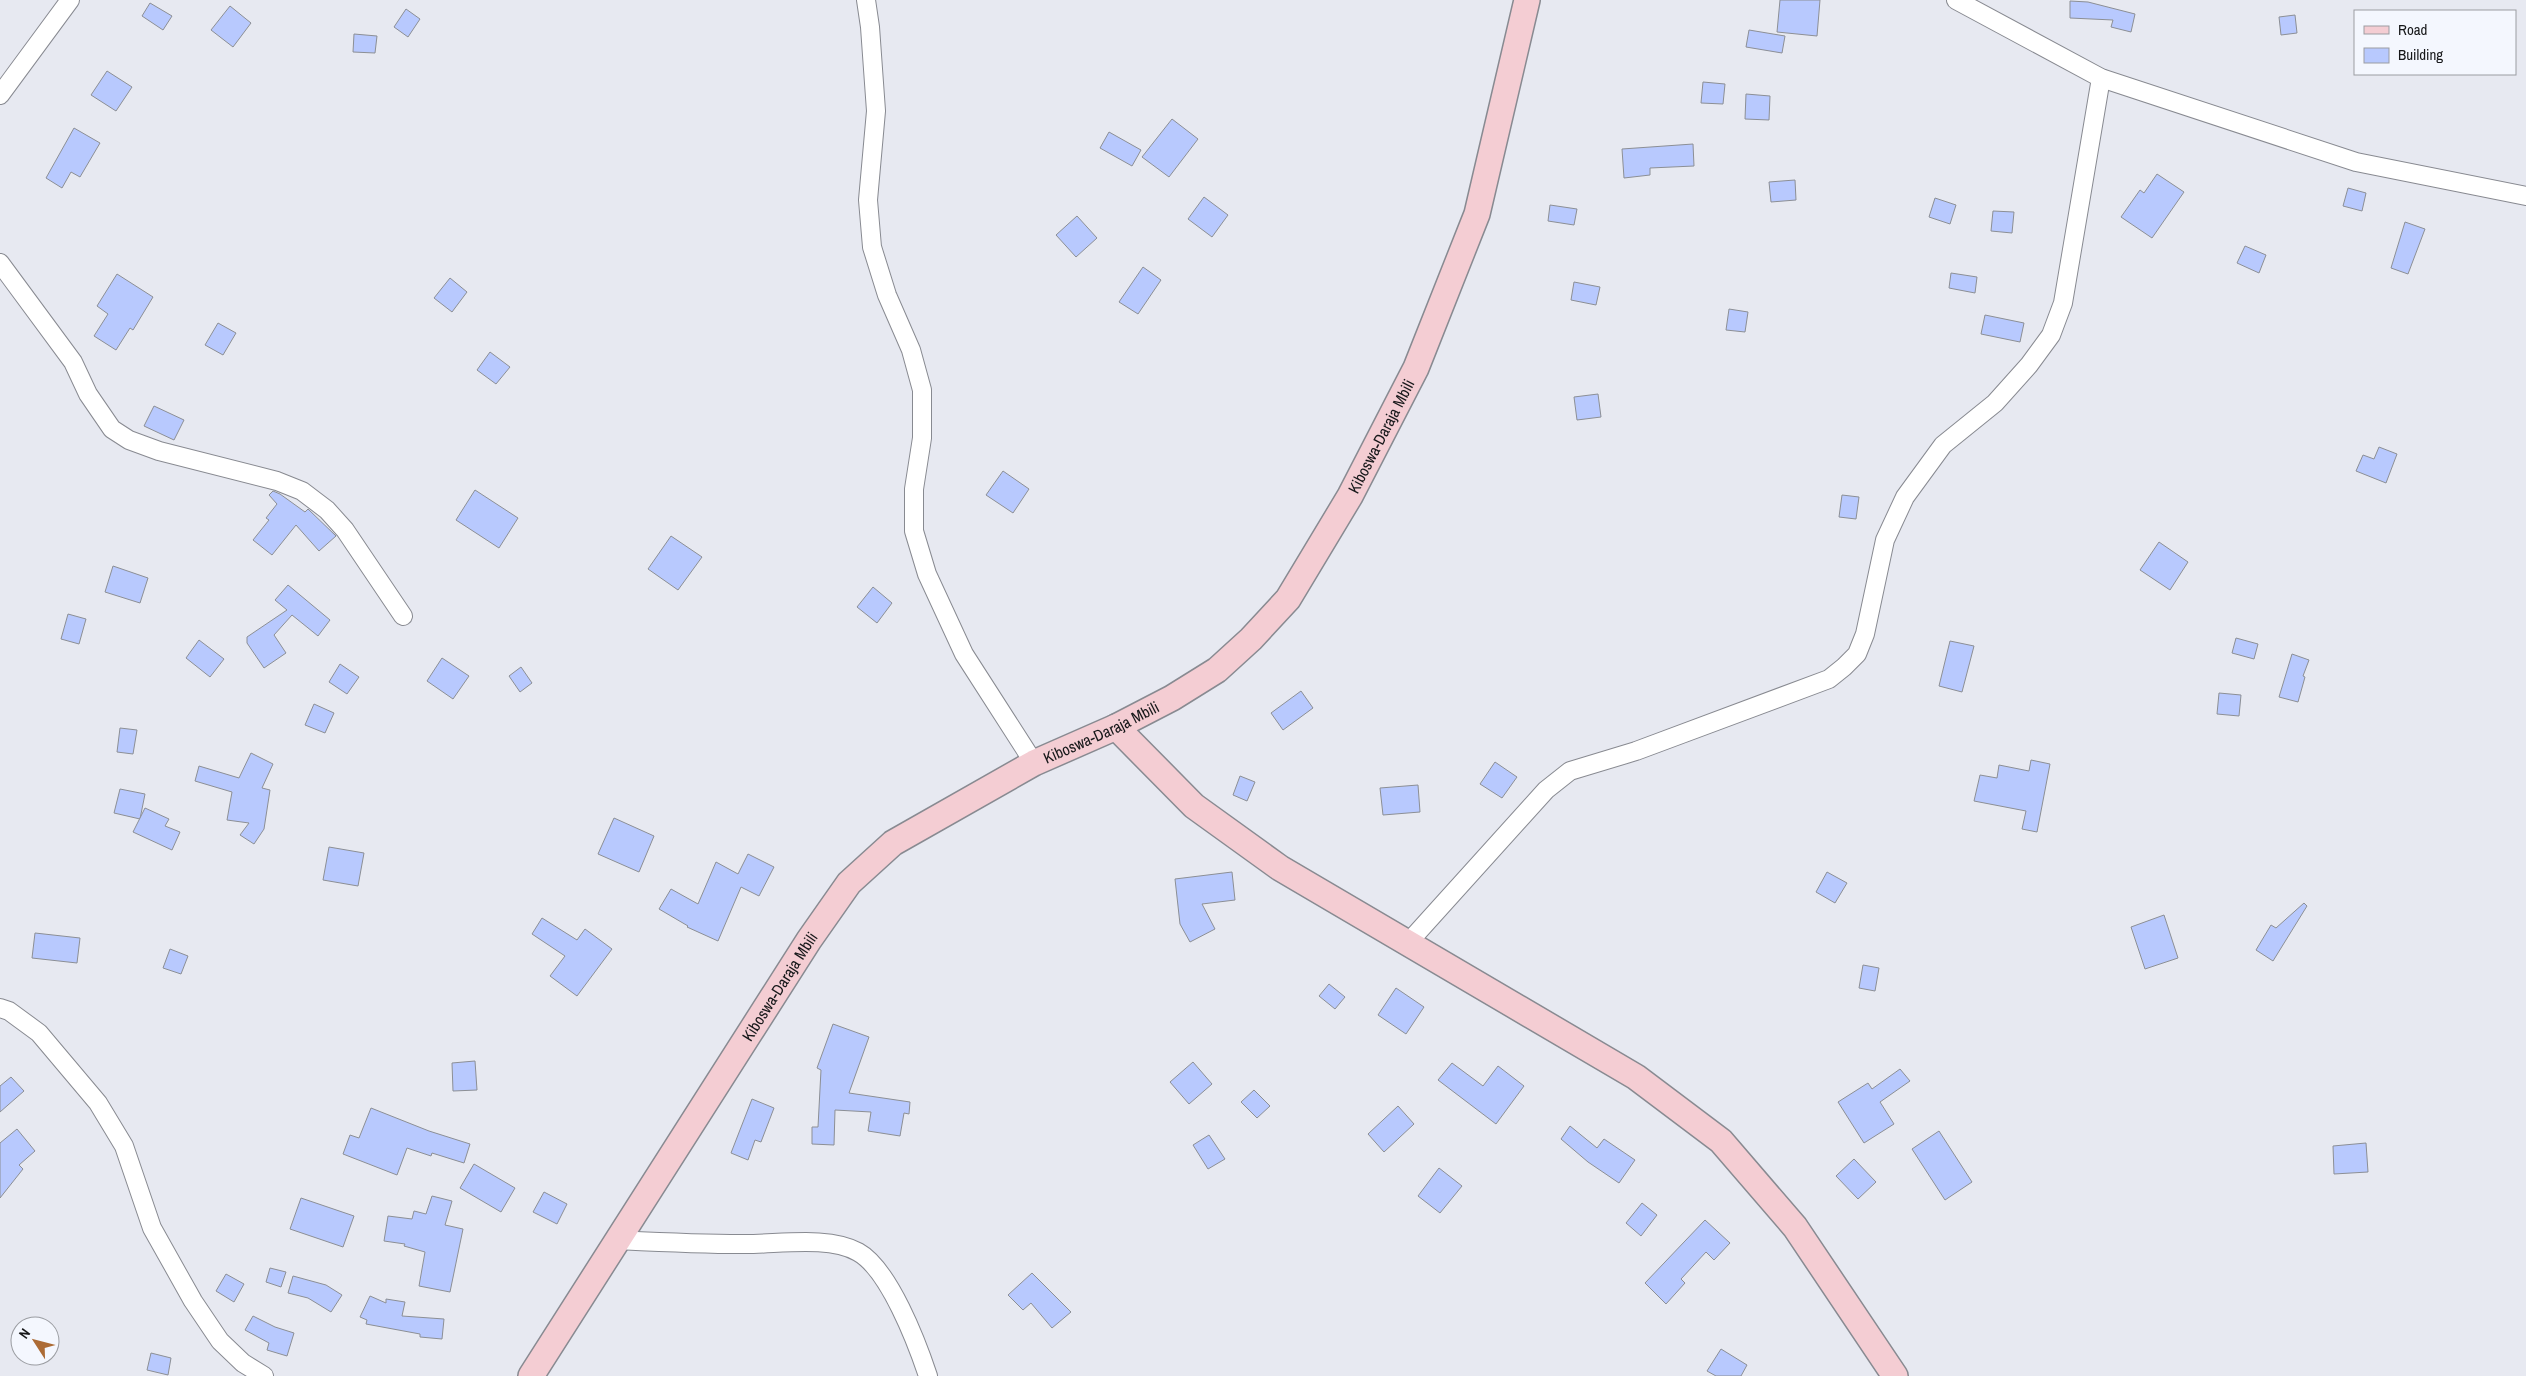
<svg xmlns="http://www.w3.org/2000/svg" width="2526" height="1376" font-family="'Archivo Narrow',sans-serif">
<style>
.building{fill:#b8c9fe;stroke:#8c8f95}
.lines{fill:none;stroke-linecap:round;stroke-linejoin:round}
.street-casing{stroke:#888a91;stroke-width:20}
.secondary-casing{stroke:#888a91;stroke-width:28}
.street{stroke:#fff;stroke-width:18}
.secondary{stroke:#f4cdd3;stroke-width:25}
.labels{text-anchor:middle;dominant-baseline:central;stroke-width:4;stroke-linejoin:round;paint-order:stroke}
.street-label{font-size:16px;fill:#161719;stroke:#f4f7fe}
</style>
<rect width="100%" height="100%" fill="#e7e9f1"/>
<g class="building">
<path d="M1780,0H1820L1817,36L1777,32Z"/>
<path d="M2070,1L2088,2L2135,14L2131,32L2111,27L2113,20L2070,18Z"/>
<path d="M150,3L172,16L163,30L142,16Z"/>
<path d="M230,6L251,23L233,47L211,30Z"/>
<path d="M406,9L420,19L408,37L394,27Z"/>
<path d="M2295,15L2297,33L2281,35L2279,17Z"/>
<path d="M1749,30L1785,36L1782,53L1746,47Z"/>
<path d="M354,34L377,36L375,53L353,52Z"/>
<path d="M107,71L132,87L116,111L91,95Z"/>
<path d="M1703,82L1725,84L1723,104L1701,103Z"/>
<path d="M1746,94L1770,96L1769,120L1745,119Z"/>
<path d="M1172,119L1198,139L1169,177L1142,157Z"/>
<path d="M74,128L100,143L80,177L71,172L62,188L46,178Z"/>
<path d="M1109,132L1141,150L1132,166L1100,148Z"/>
<path d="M1693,144L1694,166L1650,168V175L1624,178L1622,149Z"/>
<path d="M2157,174L2184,192L2152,238L2121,217L2140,190L2144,193Z"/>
<path d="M1795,180L1796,200L1771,202L1769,182Z"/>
<path d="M2348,188L2366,193L2362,211L2343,206Z"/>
<path d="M1204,197L1228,215L1212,237L1188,219Z"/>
<path d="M1935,198L1956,205L1950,224L1929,217Z"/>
<path d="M1550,205L1577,209L1574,225L1548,221Z"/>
<path d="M1993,211L2014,212L2012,233L1991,231Z"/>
<path d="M1077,216L1097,238L1076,257L1056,235Z"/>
<path d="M2405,222L2425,229L2408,274L2391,268Z"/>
<path d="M2245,246L2266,255L2259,273L2237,263Z"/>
<path d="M1143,267L1161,280L1138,314L1119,302Z"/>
<path d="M1951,273L1977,277L1975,293L1949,288Z"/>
<path d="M117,274L153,297L133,330L130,328L116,350L94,336L108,314L97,306Z"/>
<path d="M450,278L467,292L452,312L434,298Z"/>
<path d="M1574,282L1600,287L1596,305L1571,300Z"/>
<path d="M1729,309L1748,312L1745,332L1726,330Z"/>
<path d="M1985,315L2024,323L2020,342L1981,334Z"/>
<path d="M218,323L236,333L223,355L205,345Z"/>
<path d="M490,352L510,367L496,384L477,370Z"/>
<path d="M1598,394L1601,417L1577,420L1574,397Z"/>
<path d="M154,406L184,420L174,440L144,426Z"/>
<path d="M2379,447L2397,454L2386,483L2356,471L2363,455L2374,459Z"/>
<path d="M1003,471L1029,489L1013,513L986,495Z"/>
<path d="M475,490L518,518L499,548L456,520Z"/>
<path d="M273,491L280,494L305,512L308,509L336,536L319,551L296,525L272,555L253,540L269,520L266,518L277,504L269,495Z"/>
<path d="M1842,495L1859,497L1856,519L1839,517Z"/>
<path d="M671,536L702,557L678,590L648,569Z"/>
<path d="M2159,542L2188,562L2170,590L2140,570Z"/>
<path d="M113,566L148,578L140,603L105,592Z"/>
<path d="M288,585L330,620L318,636L292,615L274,635L286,653L264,668L247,643V637L287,610L275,600Z"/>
<path d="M873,587L892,603L877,623L857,607Z"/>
<path d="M68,614L86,619L79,644L61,639Z"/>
<path d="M2236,638L2258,644L2254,659L2232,653Z"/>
<path d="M199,640L224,659L210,677L186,658Z"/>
<path d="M1950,641L1974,646L1962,692L1939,686Z"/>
<path d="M2292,654L2309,660L2303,676L2305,677L2298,702L2279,697Z"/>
<path d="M442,658L469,676L453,699L427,681Z"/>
<path d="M340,664L359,677L347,694L329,682Z"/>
<path d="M521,667L532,683L520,692L509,676Z"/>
<path d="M1301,691L1313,708L1283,730L1271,713Z"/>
<path d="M2219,693L2241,695L2239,716L2217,714Z"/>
<path d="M314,704L334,713L325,733L305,725Z"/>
<path d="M120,728L137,730L133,754L117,752Z"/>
<path d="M251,753L273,764L262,788L270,790L264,829L254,844L240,835L249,823L227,820L232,792L195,781L199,766L239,778Z"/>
<path d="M2031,760L2050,764L2037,832L2022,829L2026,811L1974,801L1980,775L1997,778L1999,765L2029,771Z"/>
<path d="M1495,762L1517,777L1502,798L1480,784Z"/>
<path d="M1240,776L1255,782L1247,801L1233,795Z"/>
<path d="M1418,785L1420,812L1383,815L1380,788Z"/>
<path d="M120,789L145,794L140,819L114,813Z"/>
<path d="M145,808L169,819L165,826L180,832L172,850L133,832Z"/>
<path d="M614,818L654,836L639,872L598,854Z"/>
<path d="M329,847L364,853L358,886L323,880Z"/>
<path d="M748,854L774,867L759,896L741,887L718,941L687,927L688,926L659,909L671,889L698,904L716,862L738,874Z"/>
<path d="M1232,872L1235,900L1202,904L1215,929L1190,942L1180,924L1175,879Z"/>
<path d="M1827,872L1847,883L1835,903L1816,892Z"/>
<path d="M2304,903L2307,906L2273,961L2256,950L2271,925L2276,928Z"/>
<path d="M2164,915L2178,958L2145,969L2131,927Z"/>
<path d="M542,918L577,940L585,929L612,949L577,996L550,976L565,956L532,934Z"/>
<path d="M35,933L80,938L77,963L32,958Z"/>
<path d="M170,949L188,956L181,974L163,968Z"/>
<path d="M1863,965L1879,968L1875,991L1859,988Z"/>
<path d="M1329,984L1345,997L1335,1009L1319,996Z"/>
<path d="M1396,988L1424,1007L1406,1034L1378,1015Z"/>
<path d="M833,1024L869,1037L849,1093L910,1102L909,1114L904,1113L900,1136L868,1131L871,1112L835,1110L834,1145L812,1144V1127H818L821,1070L817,1068Z"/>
<path d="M475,1061L477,1090L453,1091L452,1063Z"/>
<path d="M1193,1062L1212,1084L1189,1104L1170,1082Z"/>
<path d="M1452,1063L1483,1086L1498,1066L1524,1086L1496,1124L1438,1080Z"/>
<path d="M1900,1069L1910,1081L1880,1102L1894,1124L1864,1143L1838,1102L1868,1083L1872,1089Z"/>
<path d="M11,1077L24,1091L0,1112V1086Z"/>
<path d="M1254,1090L1270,1106L1257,1118L1241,1102Z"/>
<path d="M752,1099L774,1108L761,1142L755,1140L748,1160L731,1153Z"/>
<path d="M1398,1106L1414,1124L1384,1152L1368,1134Z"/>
<path d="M371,1108L429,1131L470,1144L464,1163L432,1153L431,1156L407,1148L397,1175L343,1154L350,1135L359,1138Z"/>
<path d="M1570,1126L1597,1148L1604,1139L1635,1160L1619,1183L1588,1162L1561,1139Z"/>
<path d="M17,1129L35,1151L19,1165L23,1169L0,1198V1143Z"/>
<path d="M1939,1131L1972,1182L1945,1200L1912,1149Z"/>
<path d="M1209,1135L1225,1159L1208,1169L1193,1145Z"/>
<path d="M2366,1143L2368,1172L2334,1174L2333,1146Z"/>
<path d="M1854,1159L1876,1182L1858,1199L1836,1176Z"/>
<path d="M474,1164L515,1188L501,1212L460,1188Z"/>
<path d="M1439,1168L1462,1186L1440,1213L1418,1196Z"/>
<path d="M544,1192L567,1204L557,1224L533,1212Z"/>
<path d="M432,1196L452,1201L445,1225L463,1229L450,1292L419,1286L425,1252L404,1246L405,1244L384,1241L388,1216L412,1219L414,1211L426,1214Z"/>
<path d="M301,1198L354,1216L343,1247L290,1229Z"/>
<path d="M1642,1203L1657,1215L1641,1236L1626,1223Z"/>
<path d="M1705,1220L1730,1243L1714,1260L1706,1252L1681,1279L1685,1283L1666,1304L1645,1283Z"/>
<path d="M270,1268L286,1272L281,1287L266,1282Z"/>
<path d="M1032,1273L1071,1312L1052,1328L1031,1303L1023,1310L1008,1295Z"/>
<path d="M226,1274L244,1284L234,1302L216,1291Z"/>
<path d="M293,1276L326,1285L342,1295L331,1312L308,1298L288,1293Z"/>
<path d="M370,1296L386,1303V1299L405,1302L402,1316L444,1319L442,1339L420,1337V1334L366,1324L367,1320L360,1317Z"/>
<path d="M253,1316L275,1327L294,1333L287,1356L267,1350L269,1343L245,1330Z"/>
<path d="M1721,1349L1747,1365L1741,1376H1716L1707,1371Z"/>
<path d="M151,1353L171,1358L168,1375L147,1370Z"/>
</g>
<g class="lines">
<g class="street-casing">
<g id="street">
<path d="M866,0L870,27L876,111L868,200L872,247L887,295L911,350L922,390V438L914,489V531L927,574L964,654L1034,763"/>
<path d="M1956,0L2101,78L2356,162L2526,196"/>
<path d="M0,95L70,0"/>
<path d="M0,263L73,362L88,394L112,429L129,440L159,451L277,481L302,491L327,510L345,530L403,616"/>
<path d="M1407,944L1546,790L1570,771L1636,751L1829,679L1844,667L1857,654L1865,634L1885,540L1905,497L1943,445L1995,403L2029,365L2051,335L2063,303L2101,78"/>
<path d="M0,1008L9,1011L39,1033L98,1103L124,1146L152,1228L193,1301L220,1341L243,1363L264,1376"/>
<path d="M619,1240C660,1242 700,1244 741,1244C775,1245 828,1235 858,1252C889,1269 917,1343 928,1376"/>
</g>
</g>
<g class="secondary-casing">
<g id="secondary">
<path d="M1116,727L1194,806L1280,868L1636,1077L1721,1141L1795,1227L1895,1376"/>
<path id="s1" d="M531,1376L809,940L849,883L893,843L1034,763L1116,727L1172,698L1217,670L1251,639L1288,599L1350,496L1416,368L1477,214L1527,0"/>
</g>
</g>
<use href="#street" class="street"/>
<use href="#secondary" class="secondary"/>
</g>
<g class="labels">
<g class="street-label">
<text stroke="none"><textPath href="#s1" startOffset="1302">Kiboswa-Daraja Mbili</textPath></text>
<text stroke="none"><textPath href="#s1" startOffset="882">Kiboswa-Daraja Mbili</textPath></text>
<text stroke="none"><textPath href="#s1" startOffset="462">Kiboswa-Daraja Mbili</textPath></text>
</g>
</g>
<rect x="2354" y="10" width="162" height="65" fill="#f4f7fe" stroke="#9b9da2"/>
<rect x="2364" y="26" width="25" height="8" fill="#f4cdd3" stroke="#9b9da2"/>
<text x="2398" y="35" font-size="15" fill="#161719">Road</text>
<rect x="2364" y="48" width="25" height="15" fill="#b8c9fe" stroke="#9b9da2"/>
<text x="2398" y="60" font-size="15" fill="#161719">Building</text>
<g transform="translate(35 1341) rotate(306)"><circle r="24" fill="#f4f7fe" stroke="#9b9da2"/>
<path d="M0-4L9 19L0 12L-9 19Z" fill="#ac6b35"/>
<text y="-8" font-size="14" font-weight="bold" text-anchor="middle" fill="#161719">N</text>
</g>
</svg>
